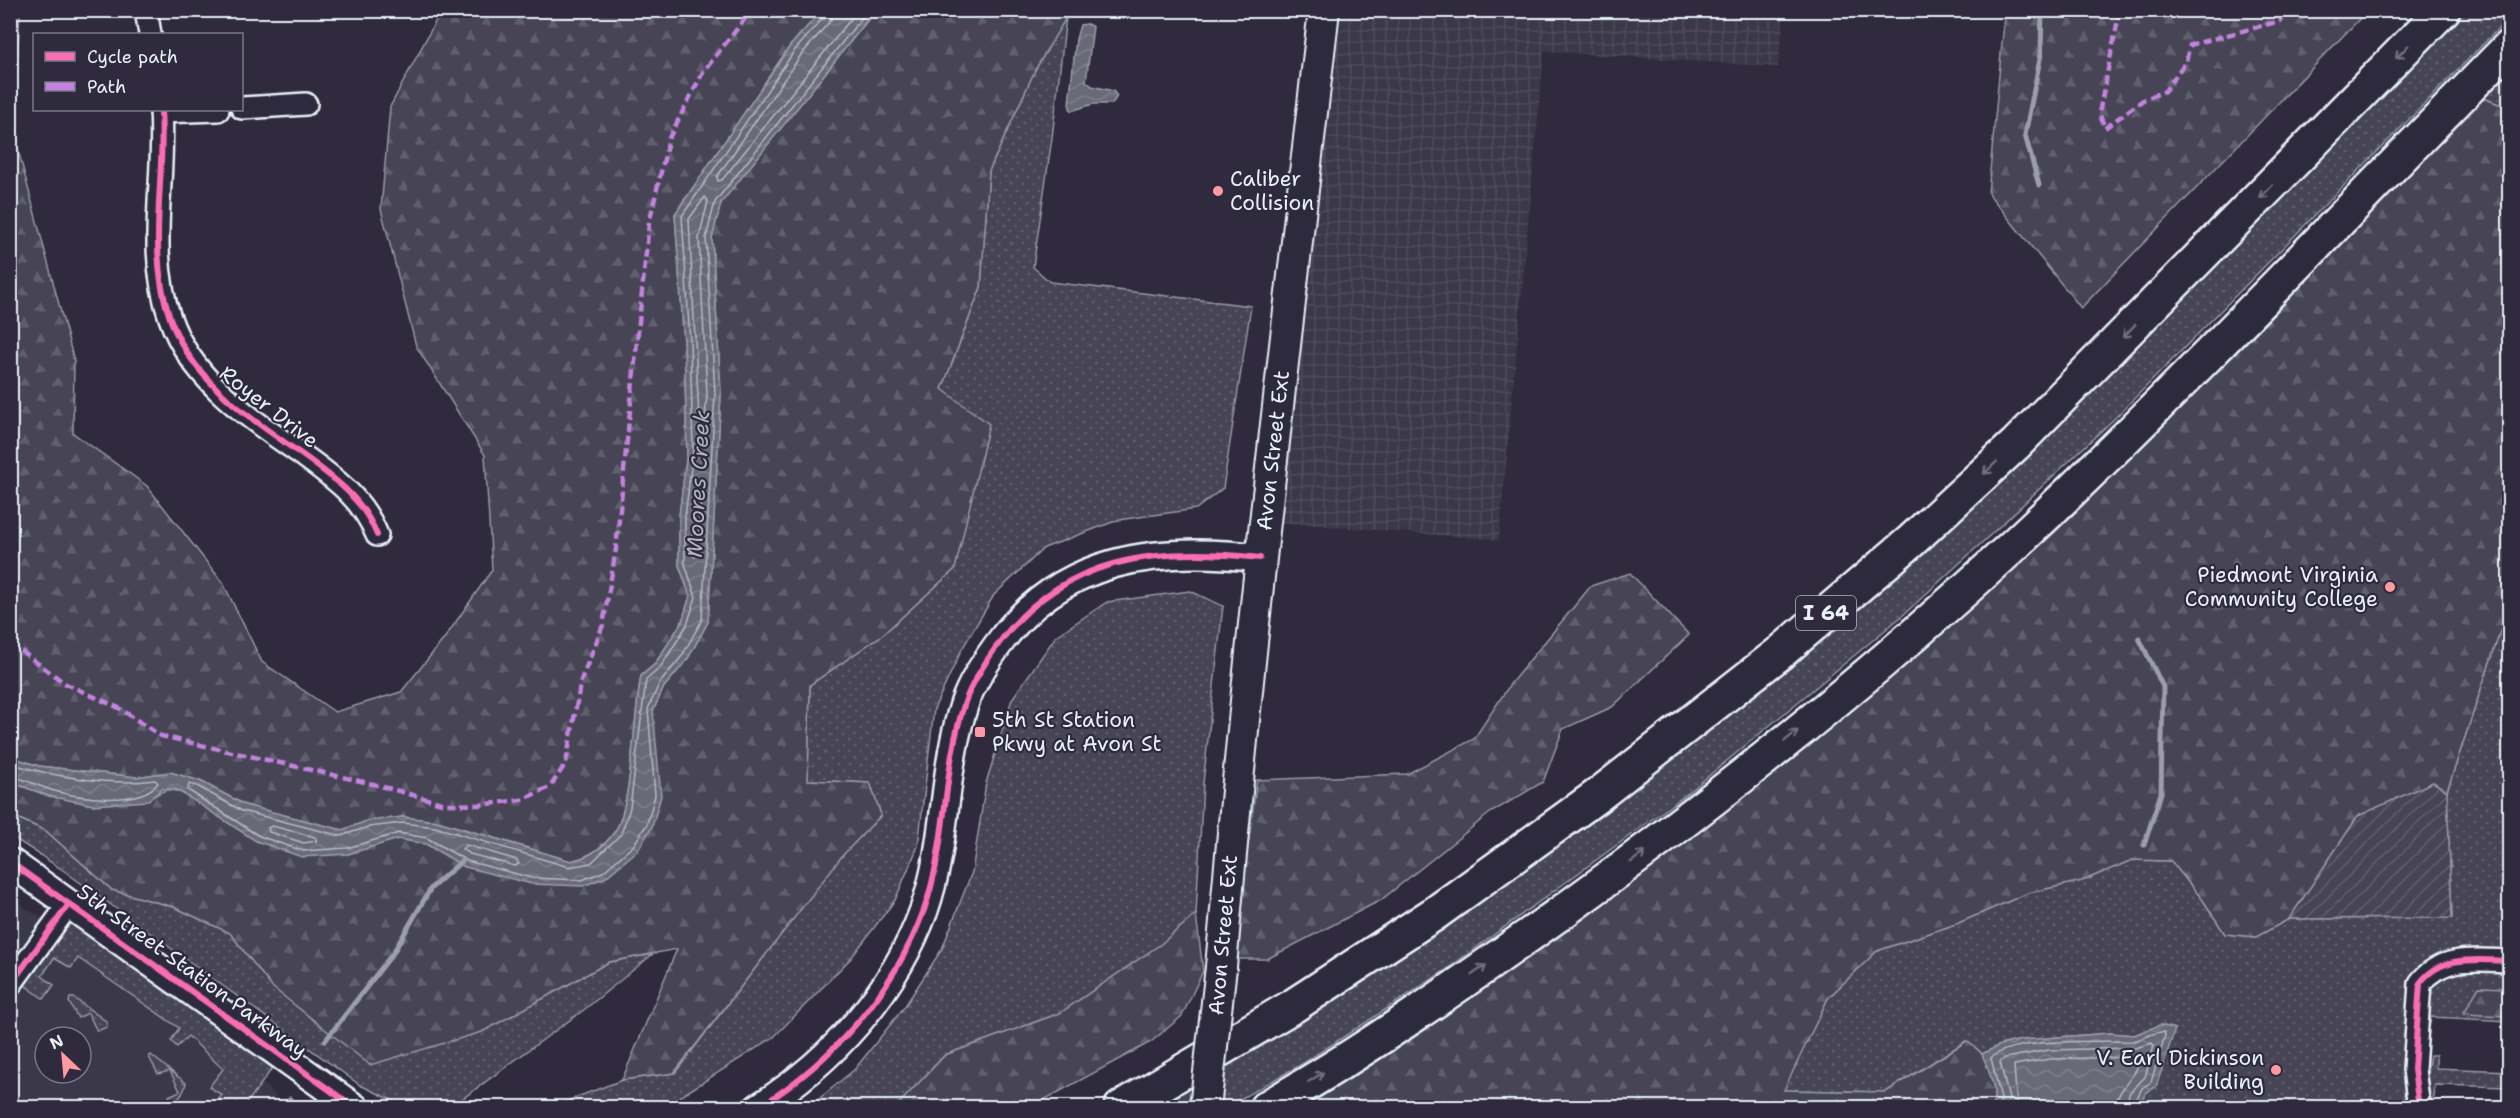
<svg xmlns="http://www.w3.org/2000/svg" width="2520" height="1118" font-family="'Shantell Sans',sans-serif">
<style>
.built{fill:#3b3749;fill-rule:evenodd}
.industrial{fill:url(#industrial-grid)}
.grass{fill:url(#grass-dots);stroke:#979aa6;stroke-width:1.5}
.forest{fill:url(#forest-firs);stroke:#979aa6;stroke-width:1.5}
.garden{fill:url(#garden-furrows);stroke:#979aa6;stroke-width:1.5}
.water{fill:url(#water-waves);stroke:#9c9fab;stroke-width:1.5}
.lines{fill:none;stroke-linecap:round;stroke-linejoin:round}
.shore{stroke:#b5bbc5;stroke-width:1.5}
.stream{stroke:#9c9fab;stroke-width:5}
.minor-casing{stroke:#e8f1f8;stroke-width:26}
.tertiary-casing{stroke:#e8f1f8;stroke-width:32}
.secondary-casing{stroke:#e8f1f8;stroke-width:34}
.motorway-casing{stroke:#e8f1f8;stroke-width:38}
.minor{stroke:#2f2a3d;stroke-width:21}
.tertiary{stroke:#2f2a3d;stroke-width:27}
.secondary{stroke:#2f2a3d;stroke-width:30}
.motorway{stroke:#2f2a3d;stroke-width:33}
.secondary-bridge-casing{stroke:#e8f1f8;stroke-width:34;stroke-linecap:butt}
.secondary-bridge{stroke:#2f2a3d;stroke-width:30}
.quiet{stroke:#c483df;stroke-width:4.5;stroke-dasharray:9 4.5;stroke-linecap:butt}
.cycleway-casing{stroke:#2f2a3d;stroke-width:10}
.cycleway{stroke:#f96db3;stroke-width:6}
.oneway{stroke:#70707e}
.poi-dot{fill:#ff9aa2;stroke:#2f2a3d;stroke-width:2}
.labels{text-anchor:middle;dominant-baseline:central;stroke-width:4.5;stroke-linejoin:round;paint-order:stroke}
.shield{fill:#2f2a3d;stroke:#b0b5c0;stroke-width:1.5}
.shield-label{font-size:20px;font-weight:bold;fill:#e8f1f8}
.poi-label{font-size:21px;fill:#e8f1f8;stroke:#2f2a3d;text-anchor:start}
.street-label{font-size:21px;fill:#e8f1f8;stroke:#2f2a3d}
.water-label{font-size:22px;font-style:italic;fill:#afb4be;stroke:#2f2a3d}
</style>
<defs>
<pattern id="industrial-grid" width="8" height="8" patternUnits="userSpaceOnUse" patternTransform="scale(1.5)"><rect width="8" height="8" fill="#3b3749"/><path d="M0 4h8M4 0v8" fill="none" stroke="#4e4b5b"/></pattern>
<pattern id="grass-dots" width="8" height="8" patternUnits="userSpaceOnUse" patternTransform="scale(1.5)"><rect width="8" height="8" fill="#464455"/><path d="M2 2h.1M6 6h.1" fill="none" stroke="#615f6e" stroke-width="1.8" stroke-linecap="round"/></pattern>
<pattern id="forest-firs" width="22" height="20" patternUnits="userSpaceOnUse" patternTransform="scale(1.5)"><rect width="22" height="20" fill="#464455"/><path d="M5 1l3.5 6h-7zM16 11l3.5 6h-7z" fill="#615f6e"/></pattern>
<pattern id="garden-furrows" width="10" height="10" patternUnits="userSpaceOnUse" patternTransform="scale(1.5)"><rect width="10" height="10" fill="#464455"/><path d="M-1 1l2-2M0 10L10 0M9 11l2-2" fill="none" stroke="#615f6e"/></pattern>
<pattern id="water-waves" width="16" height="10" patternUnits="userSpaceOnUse" patternTransform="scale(1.5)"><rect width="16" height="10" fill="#696978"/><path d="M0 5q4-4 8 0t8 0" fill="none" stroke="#7e7f8c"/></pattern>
</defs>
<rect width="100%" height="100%" fill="#2f2a3d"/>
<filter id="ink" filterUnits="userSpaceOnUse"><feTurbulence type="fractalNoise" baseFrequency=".0167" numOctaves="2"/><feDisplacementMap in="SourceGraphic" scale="12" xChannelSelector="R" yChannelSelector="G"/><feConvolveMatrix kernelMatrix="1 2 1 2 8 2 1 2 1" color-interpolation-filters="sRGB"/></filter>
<g filter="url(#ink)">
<path class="built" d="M10,896L30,911L87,940L183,1010L276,1096L264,1108L11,1107ZM45,1037H81V1073H45Z"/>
<path class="industrial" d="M1323,11H1784L1778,67L1544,51L1499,540L1264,521Z"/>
<g class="grass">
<path d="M2454,11H2509V18L2114,419L1999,527L1902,616L1688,793L1443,972L1302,1064L1226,1107L1141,1108L1701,725Z"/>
<path d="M1066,17L1052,138L1033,267L1050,282L1251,306L1223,488L1196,509L1118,520L1044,548L994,595L962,649L934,709L918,846L895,900L851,958L774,1037L664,1107L548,1108L622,1080L675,1073L842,855L881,815L870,783L808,780L810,685L882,635L955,569L942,389L981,287L989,171L1035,70Z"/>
<path d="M2509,46V108L2465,91Z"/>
<path d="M1190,591L1223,606L1203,783L1196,914L1161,944L1060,1013L945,1055L896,1107L808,1108L855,1069L905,1006L942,949L972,872L986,783L1012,699L1056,636L1107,602Z"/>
<path d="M2509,605V1021L2431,1017L2413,1107H2137L2162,1064L2174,1029L2160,1025L2134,1035L2110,1033L2022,1040L2000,1045L1982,1054L1966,1041L1886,1092L1783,1090L1828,998L1877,951L1956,924L2028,893L2082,881L2132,860L2171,861L2203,900L2225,934L2256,937L2289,919L2452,918L2447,791Z"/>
<path d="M10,815L46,831L112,890L174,907L230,933L272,987L482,1032L609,962L653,954L585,1009L451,1107H407L360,1085L60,868L11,836Z"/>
<path d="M69,904L282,1055L244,1107H213L222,1095L209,1087L223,1069L188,1036L177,1047L171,1041L179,1028L78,958L71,968L54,958L42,976L54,985L44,999L15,978Z"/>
<path d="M70,998H74L107,1022V1027L97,1031L88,1013L78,1018L69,1002Z"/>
<path d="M151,1055L186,1083C185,1091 179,1101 171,1103L169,1096L180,1091L170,1071L158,1074L149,1057Z"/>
<path d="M2430,1055H2436V1068L2509,1071V1087L2435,1085L2434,1096L2431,1099L2425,1086Z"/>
</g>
<g class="forest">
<path d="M11,11H20L13,131L74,361L73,433L147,486L223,583L262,662L335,712L401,692L444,639L492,570L485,455L416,346L381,209L390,107L441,11H822L790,46L675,214L684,342L687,452L679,516V565L690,596L682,622L655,664L641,676C634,711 632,807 615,831C604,848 589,857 571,861L437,821L403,817L367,821L343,830L245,805L200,781L170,772L136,777L39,766L11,757Z"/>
<path d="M875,11H1070L1035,70L989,171L981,287L942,389L989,424L955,569L882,635L810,685L808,780L870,783L881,815L842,856L674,1073L622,1080L677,949L609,962L482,1032L370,1065L272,987L230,933L174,907L112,890L46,831L11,815L10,782L49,796L147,801C169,784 173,788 196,801L348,854L398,839L426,844L465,867L606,877L653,711L664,687L687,660L708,622L721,394L712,238L721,203Z"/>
<path d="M2005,11V10L2367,11L2081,308L1988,193Z"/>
<path d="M2465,91L2509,108V190L2503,197L2510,214L2509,605L2447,791L2433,782L2358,816L2289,919L2256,937L2225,934L2203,900L2171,861L2132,860L2082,881L2028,893L1956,924L1877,951L1828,998L1784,1090L1886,1092L1967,1041C1971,1045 1977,1048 1981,1053C1990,1064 1998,1094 1992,1107L1266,1108L1840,697Z"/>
<path d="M1630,573L1689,635L1612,707L1563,729L1543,782L1490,813L1381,900L1267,959H1232L1257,780L1407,774L1474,739L1511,683L1591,586Z"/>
<path d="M1196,914L1203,971L1182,1016L1151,1042L1031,1107H896L945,1055L1060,1013L1161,944Z"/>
<path d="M2479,987L2509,988V1016L2463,1014Z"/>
</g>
<path class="garden" d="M2433,782L2447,791L2452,918L2289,919L2358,816Z"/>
<g class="water">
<path d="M822,10L875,11L721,203L712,238L721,394L708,622L687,660L664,687L653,711L661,796L652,827L638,850L606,877L583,886L532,884L465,867L426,844L398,839L348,854L302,857L256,841L176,789H162L147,801L93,805L49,796L11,782V757L39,766L136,777L170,772L200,781L245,805L342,830L367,821L403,817L437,821L571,861C589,857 604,848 615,831C632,807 634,711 641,676L655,664L682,622L690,596L679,565V516L687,452L684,342L675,214L790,46Z"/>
<path d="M1087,24L1093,27L1086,81L1092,86L1113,91L1117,96L1112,104H1093L1071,111L1069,104L1076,39L1080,25Z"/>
<path d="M2160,1025L2175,1029L2156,1087L2147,1092L2137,1107H1992C1999,1092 1988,1069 1982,1054L2000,1045L2022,1040L2110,1033L2134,1035Z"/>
</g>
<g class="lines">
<g class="shore">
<path d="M826,10L824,17L795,50L682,216L690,341L693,451L685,517V564L696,597L687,625L660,668L646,680L630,808L621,834L591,863L569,867L435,827L403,823L368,827L341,836L242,811L197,786L189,784L188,790L259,836L303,851L347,848L399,833L427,838L467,861L532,878L582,880L603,872L633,846L647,824L655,795L648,709L659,684L682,656L702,620L715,394L706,238L715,202L868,10"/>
<path d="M833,10L831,20L801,55L717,177L718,181L722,180L858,10"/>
<path d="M705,197L708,201L699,238L707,394L705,419L702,421L699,418L689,219Z"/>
<path d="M698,491L701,493L698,554L695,557L692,554L695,493Z"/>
<path d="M10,763C52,777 112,786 155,780L158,783C140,807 77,798 51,790C37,786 24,778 10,776"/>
<path d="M272,826L315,837L317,841L304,843L269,832L268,828Z"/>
<path d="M466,845L517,860L519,864L515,866L470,854L462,849Z"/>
<path d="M1999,1108L2001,1099L1991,1058C2009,1037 2103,1042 2132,1041C2143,1040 2153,1031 2164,1032L2165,1036L2151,1082L2142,1088L2132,1108"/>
<path d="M2007,1108L2009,1099L2000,1062L2005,1058L2049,1050L2135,1048L2152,1043L2154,1046L2145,1077L2130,1092L2124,1108"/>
<path d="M2017,1108L2014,1065L2050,1059L2138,1057C2143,1072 2116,1088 2115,1108"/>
</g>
<g class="stream">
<path d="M2039,185L2025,135L2041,54L2042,10"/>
<path d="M2139,638L2163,687L2161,793L2144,845"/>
<path d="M325,1041L393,953L431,888L463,860"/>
<path d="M284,1108L290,1099"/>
</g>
<g class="minor-casing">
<g id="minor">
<path d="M146,10L150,34"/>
<path d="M242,108L306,104"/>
<path d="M161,110C166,179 146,251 170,318C193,384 254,420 308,459C338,481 363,500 377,535"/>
<path d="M161,112L218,110"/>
<path d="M10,985L69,904"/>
<path d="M2419,1108L2414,1069L2420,983C2442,954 2478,960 2510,961"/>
</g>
</g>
<g class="tertiary-casing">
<g id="tertiary">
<path d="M10,862L355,1108"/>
<path d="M758,1108C832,1061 893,994 924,910C948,842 942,769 965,702C972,682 984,664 997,646C1061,556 1157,546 1260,558"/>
</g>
</g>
<g class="secondary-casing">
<g id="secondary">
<path id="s1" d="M1221,967C1248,647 1287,329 1324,10"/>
</g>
</g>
<g class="motorway-casing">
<g id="motorway">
<path d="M1121,1108L1293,1006L1434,914L1597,796L1781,652L1910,542L2016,444L2443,10"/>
<path d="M1266,1108C1369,1049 1466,980 1562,912C1740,783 1912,645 2070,492C2220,347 2363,195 2510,46"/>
</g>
</g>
<use href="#minor" class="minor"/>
<use href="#tertiary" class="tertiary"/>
<use href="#secondary" class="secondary"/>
<use href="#motorway" class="motorway"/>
<g class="secondary-bridge-casing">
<path id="secondary-bridge" d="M1205,1108L1221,967"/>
</g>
<use href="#secondary-bridge" class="secondary-bridge"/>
<g class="quiet">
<path d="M2120,10L2099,113L2105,128L2143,100L2165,91L2186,61L2190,45L2280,21L2287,10"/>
<path d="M10,643L66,684L119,708L161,736L373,784L445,804L479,805L521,800L550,787L566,763L581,680L603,625L616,549L649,223L669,138L703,72L752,10"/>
</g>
<g class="cycleway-casing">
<g id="cycleway">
<path d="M161,110C166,179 146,251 170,318C193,384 254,420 308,459C338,481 363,500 377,535"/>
<path d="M10,862L355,1108"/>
<path d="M10,985L69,904"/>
<path d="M758,1108C832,1061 893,994 924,910C948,842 942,769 965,702C972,682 984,664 997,646C1061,556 1157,546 1260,558"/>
<path d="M2419,1108L2414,1069L2420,983C2442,954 2478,960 2510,961"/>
</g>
</g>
<use href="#cycleway" class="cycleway"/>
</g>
<defs><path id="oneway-shaft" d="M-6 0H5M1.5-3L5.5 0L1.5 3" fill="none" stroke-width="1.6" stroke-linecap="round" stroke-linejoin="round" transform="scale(1.5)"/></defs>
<g class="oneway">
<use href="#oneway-shaft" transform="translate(2402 52) rotate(134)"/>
<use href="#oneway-shaft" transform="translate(2266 192) rotate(134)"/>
<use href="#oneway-shaft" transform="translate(2129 331) rotate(134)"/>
<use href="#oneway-shaft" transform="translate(1990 468) rotate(137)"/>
<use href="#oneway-shaft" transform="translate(1791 736) rotate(-39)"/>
<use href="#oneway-shaft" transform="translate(1638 857) rotate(-36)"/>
<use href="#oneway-shaft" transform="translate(1479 970) rotate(-34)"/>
<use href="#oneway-shaft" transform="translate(1316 1077) rotate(-32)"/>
</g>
</g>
<g class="poi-dot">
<circle cx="1218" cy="191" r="6"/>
<circle cx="2390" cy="587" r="6"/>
<rect x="974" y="726" width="12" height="12" rx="3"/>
<circle cx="2276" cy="1070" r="6"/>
</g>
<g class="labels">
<rect class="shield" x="1796" y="596" width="60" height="34" rx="4.5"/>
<g class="shield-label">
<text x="1826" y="613">I 64</text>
</g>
<g class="poi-label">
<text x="1230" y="179">Caliber<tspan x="1230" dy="24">Collision</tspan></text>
<text x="2378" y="575" text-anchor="end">Piedmont Virginia<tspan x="2378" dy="24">Community College</tspan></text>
<text x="992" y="720">5th St Station<tspan x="992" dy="24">Pkwy at Avon St</tspan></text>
<text x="2264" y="1058" text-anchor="end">V. Earl Dickinson<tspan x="2264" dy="24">Building</tspan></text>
</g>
<g class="street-label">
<text transform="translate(269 407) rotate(38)">Royer Drive</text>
<text stroke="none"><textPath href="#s1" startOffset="519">Avon Street Ext</textPath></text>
<text transform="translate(1223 935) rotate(-85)">Avon Street Ext</text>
<text transform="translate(192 971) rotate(36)">5th Street Station Parkway</text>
</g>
<g class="water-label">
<text transform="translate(698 484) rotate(-87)">Moores Creek</text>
</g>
</g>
<rect width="2520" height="1118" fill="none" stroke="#2f2a3d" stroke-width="36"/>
<rect x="18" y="18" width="2484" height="1082" fill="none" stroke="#e8f1f8" stroke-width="2" filter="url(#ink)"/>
<rect x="33" y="33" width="210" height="78" fill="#2f2a3d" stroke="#797a88" stroke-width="1.5"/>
<rect x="45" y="52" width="30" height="9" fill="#f96db3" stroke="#797a88" stroke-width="1.5"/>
<text x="87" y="63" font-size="18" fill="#e8f1f8">Cycle path</text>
<rect x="45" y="82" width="30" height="9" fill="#c483df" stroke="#797a88" stroke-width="1.5"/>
<text x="87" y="93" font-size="18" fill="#e8f1f8">Path</text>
<g transform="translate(63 1055) rotate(334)"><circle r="28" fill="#2f2a3d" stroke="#797a88" stroke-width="1.5"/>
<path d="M0-4.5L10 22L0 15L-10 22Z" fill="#ff9aa2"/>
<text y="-9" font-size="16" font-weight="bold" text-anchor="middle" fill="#e8f1f8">N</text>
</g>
</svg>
